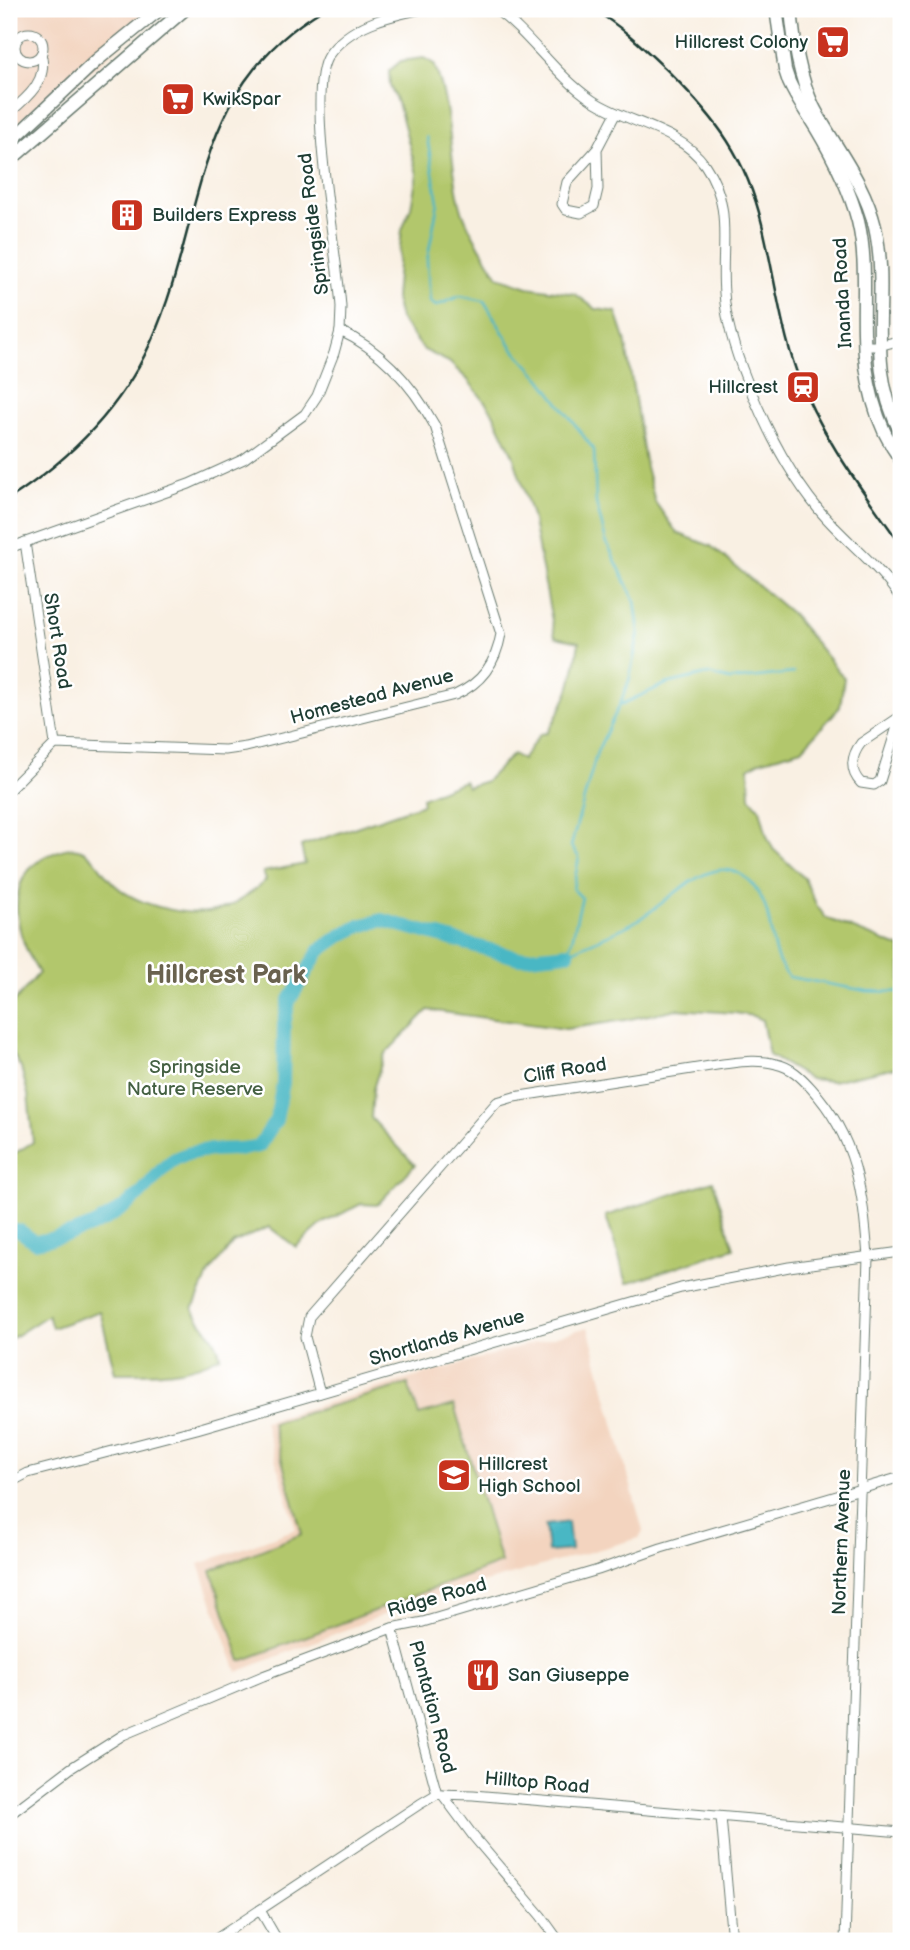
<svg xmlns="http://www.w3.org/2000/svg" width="910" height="1950" font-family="'Balsamiq Sans',sans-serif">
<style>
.built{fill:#f3d4bf}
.green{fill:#b2c76c;stroke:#688250;stroke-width:2}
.water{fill:#49b7c4;stroke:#347a7c;stroke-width:2}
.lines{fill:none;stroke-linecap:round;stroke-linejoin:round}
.stream{stroke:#49b7c4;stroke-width:2.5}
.river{stroke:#49b7c4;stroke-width:14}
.street-casing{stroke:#6b7c71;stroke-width:11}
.secondary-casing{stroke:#6b7c71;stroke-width:15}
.street{stroke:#fff;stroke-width:9}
.secondary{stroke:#fff;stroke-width:12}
.rail{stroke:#1f3d34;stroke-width:2.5}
.labels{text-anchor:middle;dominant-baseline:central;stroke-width:5;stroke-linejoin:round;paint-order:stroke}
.poi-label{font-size:19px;fill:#1f3d34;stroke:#fff;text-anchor:start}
.street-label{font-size:19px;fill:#1f3d34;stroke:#fff}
.park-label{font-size:19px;fill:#446042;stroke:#fff}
.district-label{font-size:26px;font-weight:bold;fill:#69624e;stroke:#fff}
</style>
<rect width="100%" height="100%" fill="#fff"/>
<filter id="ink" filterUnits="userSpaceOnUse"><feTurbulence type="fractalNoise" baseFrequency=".0143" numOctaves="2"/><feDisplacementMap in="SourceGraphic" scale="14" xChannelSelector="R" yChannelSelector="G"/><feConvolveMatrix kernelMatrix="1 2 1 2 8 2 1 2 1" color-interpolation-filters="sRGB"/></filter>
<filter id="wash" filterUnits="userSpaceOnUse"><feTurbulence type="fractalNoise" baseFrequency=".00686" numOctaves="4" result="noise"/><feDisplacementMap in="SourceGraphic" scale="28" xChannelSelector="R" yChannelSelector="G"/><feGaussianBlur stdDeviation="1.57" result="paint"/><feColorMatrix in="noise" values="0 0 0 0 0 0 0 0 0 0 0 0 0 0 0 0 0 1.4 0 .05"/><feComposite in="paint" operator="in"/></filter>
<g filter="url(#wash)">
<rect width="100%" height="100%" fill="#f9f0e3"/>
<g class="built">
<path d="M9,9H160L9,143Z"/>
<path d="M588,1327L643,1531L639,1538L416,1602L237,1672L199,1564L296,1529L264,1421Z"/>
</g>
<g class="green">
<path d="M424,58L434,64C452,108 449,158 460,204C467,229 485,255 498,277L528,287L575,294L596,309L616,312L625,339L646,467L655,502L677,533L711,546L791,613L844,678L840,707L802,749L760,761L749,768L750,797L760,809L767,836L773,849L804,878L817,906L826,918L901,948V1066L832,1081L810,1079L769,1055L762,1020L753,1016L735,1013L677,1009L625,1020L566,1029L428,1010L384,1055L373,1089L371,1118L415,1165L377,1205L361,1204L323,1223L296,1247L269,1227L233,1243L208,1275L193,1309C202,1328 217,1335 220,1356C186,1375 153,1373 115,1373L100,1311L52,1328L48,1315L9,1340V1157L33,1142L28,1094L21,1068L9,1047V1008L39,973C17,938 0,880 47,856C56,852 67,846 78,849C94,852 103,875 115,885C138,906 191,919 221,909C236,904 254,891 266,880L263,872L305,864L301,846L423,804L422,798L464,781L467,787L486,781L513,754L522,760L540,734L547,733C569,697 573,683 579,642L555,637L532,516L513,455L492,411L467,379L449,362L424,350L400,319L395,298L398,264L402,230L411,207L417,174L400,110L390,86L389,71L401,61Z"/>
<path d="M713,1181L734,1248L627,1283L606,1216Z"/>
<path d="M408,1384L419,1415L454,1405L501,1563L241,1661L211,1570L302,1534L272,1423Z"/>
</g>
<path class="water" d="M568,1522L571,1550L548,1552L545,1525Z"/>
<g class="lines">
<g class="stream">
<path d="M427,137L438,202L427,261L430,302L436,306L460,296L484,301L512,347L541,379L594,450L596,503L606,541L635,601L639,632L629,681L620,704L597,752L571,846L579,857L573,889L582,898C576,916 575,934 568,953"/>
<path d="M622,704L666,684L708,674L730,680L794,673"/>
<path d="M568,953C592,941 619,932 641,918C678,895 726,835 761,897C775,922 767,955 789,977L867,991L901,992"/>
</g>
<path class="river" d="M9,1229L20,1231L35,1242C78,1234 107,1224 141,1193C152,1183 162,1166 175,1159C201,1145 231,1153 259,1146L276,1120L283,1083L284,1024L289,1001L319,951L340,936L360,926L382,920L519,958L568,953"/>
</g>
</g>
<g filter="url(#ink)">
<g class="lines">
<g class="street-casing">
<g id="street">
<path d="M495,9C531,35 555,75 592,100C628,124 679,128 705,165C734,207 720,247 724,293C726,322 736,354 747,381C765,427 787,471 819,510C846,542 877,563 901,599"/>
<circle cx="29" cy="47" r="14"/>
<path d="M9,113C27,98 49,80 41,54"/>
<path d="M597,149L598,189L594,206L581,213L566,210L562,204L567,182L597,149L616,113"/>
<path d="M864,346H879L901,340"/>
<path d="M25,542L55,744"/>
<path d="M9,548L189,484L244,459L305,414L317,396L334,353L340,331L341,307C338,257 305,92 328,56C349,25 388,16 422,9"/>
<path d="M900,717L880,781L874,785L861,783C849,771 851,756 861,743L901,716"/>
<path d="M9,790L55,744L225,750L246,747L455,695C482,683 496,663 501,634L435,426C413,386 382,350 340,331"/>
<path d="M320,1393L305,1337L309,1317L497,1102L514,1097L723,1064C740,1062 759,1059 776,1064C791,1067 801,1077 811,1088C857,1138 863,1192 868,1257L845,1941"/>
<path d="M9,1483L28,1473L197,1429L681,1288L789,1267L901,1252"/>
<path d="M392,1628L437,1794"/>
<path d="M442,1794L474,1837L541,1916L559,1941"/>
<path d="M9,1815L71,1768L123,1735L263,1676L354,1642L392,1628L423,1622L598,1570L661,1548L901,1477"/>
<path d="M721,1817L732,1941"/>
<path d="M260,1910L278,1941"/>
<path d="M213,1941L420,1804L437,1794L473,1795L901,1832"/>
</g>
</g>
<g class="secondary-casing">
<g id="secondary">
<path d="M776,9L785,70L789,82C796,98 807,113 816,128C834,158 849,187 858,221C867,258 863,295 864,333C864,377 875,425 901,460"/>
<path d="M791,9C794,42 799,77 814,108C835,148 864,181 875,227C891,300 863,359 901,433"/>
<path d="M9,143L97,60L160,9"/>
<path d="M9,161L185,9"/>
</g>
</g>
<use href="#street" class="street"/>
<use href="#secondary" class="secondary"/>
<g class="rail">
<path d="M592,9C622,26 645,49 670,73C717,120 746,157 762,224C774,273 780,325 797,373C820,435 863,491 901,545"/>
<path d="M9,499C69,460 120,410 150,344C207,219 188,89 324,9"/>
</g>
</g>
</g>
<defs>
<g id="supermarket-square" transform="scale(1.75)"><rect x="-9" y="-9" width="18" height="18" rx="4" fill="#c8321e" stroke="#fff"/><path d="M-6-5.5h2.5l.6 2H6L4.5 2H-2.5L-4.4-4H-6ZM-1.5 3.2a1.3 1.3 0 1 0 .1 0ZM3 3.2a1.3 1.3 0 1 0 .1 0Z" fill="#fff"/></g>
<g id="building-square" transform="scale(1.75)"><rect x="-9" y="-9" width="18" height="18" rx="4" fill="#c8321e" stroke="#fff"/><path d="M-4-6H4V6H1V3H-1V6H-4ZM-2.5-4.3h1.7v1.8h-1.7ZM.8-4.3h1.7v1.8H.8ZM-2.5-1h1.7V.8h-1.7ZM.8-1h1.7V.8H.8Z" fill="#fff"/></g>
<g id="station-square" transform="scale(1.75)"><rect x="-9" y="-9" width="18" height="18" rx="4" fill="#c8321e" stroke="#fff"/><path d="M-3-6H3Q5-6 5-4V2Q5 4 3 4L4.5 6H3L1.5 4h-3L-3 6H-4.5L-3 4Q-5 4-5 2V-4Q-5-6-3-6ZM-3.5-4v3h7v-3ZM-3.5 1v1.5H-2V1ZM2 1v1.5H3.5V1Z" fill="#fff"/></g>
<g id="school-square" transform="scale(1.75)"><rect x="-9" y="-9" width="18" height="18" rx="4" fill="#c8321e" stroke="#fff"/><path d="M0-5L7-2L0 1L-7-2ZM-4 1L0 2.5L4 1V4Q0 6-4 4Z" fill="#fff"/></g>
<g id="restaurant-square" transform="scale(1.75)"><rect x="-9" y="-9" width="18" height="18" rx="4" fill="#c8321e" stroke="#fff"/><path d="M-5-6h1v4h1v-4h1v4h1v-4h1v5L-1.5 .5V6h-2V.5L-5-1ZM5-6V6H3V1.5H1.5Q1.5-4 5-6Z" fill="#fff"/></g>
</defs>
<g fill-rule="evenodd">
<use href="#supermarket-square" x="833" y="42"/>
<use href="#supermarket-square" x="178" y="99"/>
<use href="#building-square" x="127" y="215"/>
<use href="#station-square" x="803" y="387"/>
<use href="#school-square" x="454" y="1475"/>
<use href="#restaurant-square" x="483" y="1675"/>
</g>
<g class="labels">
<g class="poi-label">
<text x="808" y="42" text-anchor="end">Hillcrest Colony</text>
<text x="202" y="99">KwikSpar</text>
<text x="152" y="215">Builders Express</text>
<text x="778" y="387" text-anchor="end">Hillcrest</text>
<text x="478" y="1464">Hillcrest<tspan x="478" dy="22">High School</tspan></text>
<text x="508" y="1675">San Giuseppe</text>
</g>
<g class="street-label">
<text transform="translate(314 224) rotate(-97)">Springside Road</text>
<text transform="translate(843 293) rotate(-93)">Inanda Road</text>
<text transform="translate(57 641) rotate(81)">Short Road</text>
<text transform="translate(372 697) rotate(-15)">Homestead Avenue</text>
<text transform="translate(565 1071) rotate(-9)">Cliff Road</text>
<text transform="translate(447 1338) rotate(-16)">Shortlands Avenue</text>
<text transform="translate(842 1542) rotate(-88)">Northern Avenue</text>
<text transform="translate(437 1598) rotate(-16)">Ridge Road</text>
<text transform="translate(432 1707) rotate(75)">Plantation Road</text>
<text transform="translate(537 1783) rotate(5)">Hilltop Road</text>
</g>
<g class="park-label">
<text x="195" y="1067">Springside<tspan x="195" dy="22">Nature Reserve</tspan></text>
</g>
<g class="district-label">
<text x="226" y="975">Hillcrest Park</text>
</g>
</g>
<rect width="910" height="1950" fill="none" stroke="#fff" stroke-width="35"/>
</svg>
